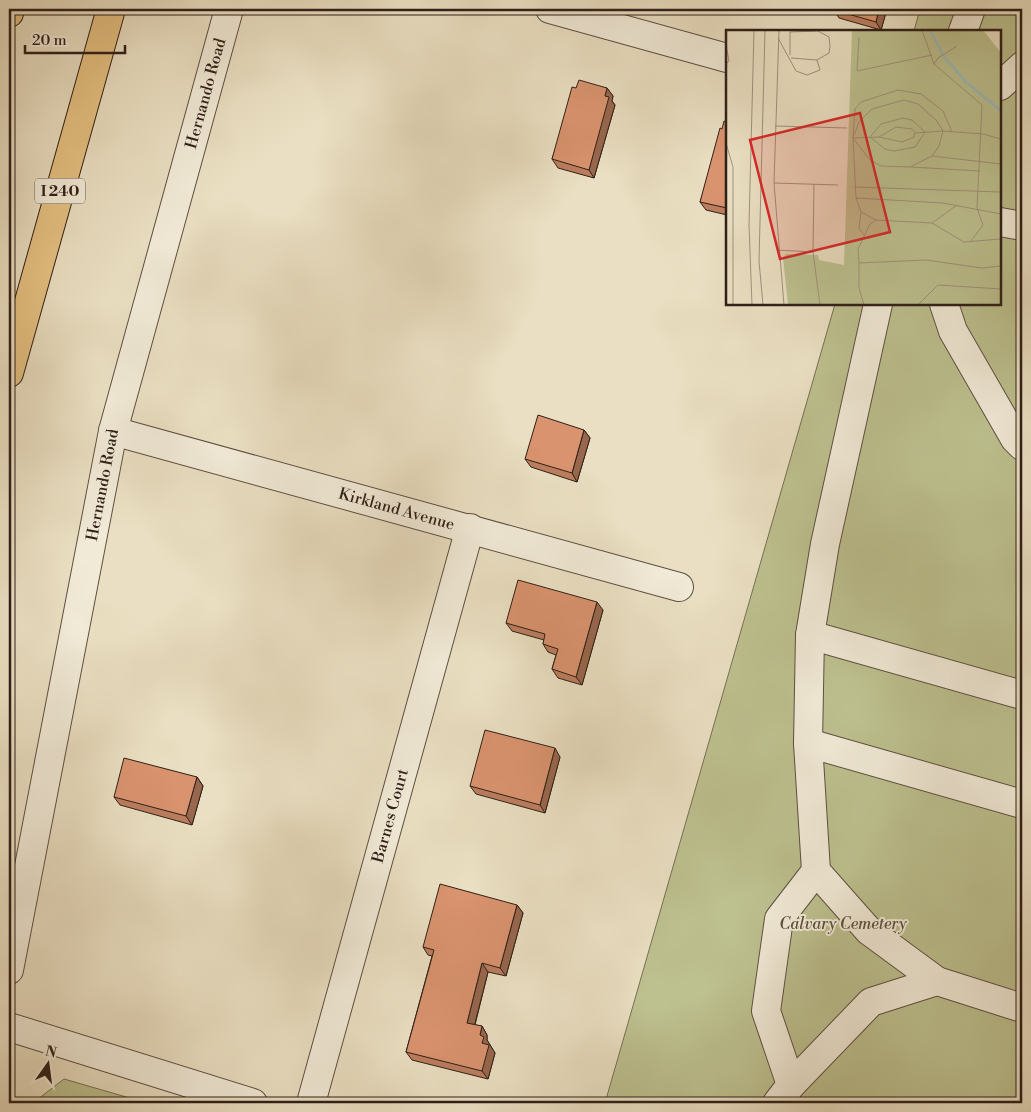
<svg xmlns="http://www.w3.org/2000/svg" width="1031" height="1112" font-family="'Libre Bodoni',serif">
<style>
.green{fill:#bdc08f;stroke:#767054}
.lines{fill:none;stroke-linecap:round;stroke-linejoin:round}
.minor-casing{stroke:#5e4f42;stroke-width:30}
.highway-casing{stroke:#2f1f18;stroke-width:30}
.minor{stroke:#f1ead7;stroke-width:28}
.highway{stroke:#e5c081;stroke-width:28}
.wall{fill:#bb7e5f;stroke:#2f1f18}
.shaded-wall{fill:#98674d;stroke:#2f1f18}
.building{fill:#d9936e;stroke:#2f1f18}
.labels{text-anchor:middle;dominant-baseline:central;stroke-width:4;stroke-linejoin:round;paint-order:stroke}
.shield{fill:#f1ead7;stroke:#695c51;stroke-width:1}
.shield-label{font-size:15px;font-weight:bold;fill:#2f1f18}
.street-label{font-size:16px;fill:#2f1f18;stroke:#f1ead7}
.park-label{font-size:16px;font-style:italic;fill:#5a4f3c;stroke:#f1ead7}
.inset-river{fill:none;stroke:#9bbabd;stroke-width:2.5}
.inset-road{fill:none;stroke:#9f927e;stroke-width:1}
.view{fill:#d62828;fill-opacity:0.15;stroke:#d62828;stroke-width:2.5}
.inset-edge{fill:none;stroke:#2f1f18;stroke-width:2.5}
</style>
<rect width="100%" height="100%" fill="#eadfc2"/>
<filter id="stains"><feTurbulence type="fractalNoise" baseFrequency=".004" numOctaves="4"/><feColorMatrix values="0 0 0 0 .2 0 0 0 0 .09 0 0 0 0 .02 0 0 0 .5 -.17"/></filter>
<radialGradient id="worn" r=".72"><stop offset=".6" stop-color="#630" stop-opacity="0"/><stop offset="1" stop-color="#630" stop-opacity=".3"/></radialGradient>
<g class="green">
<path d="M920,9H1022V1103H605L835,304H1000V31H914Z"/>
<path d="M64,1079L147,1103H33Z"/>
</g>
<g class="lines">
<g class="minor-casing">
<g id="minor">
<path d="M550,9L727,58"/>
<path d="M963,31L971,9"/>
<path d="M1000,86L1022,66"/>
<path d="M1000,222L1022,226"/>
<path d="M944,304L953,331L1015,439L1022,446"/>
<path id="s1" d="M113,431L679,587"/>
<path d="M810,635L1022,695"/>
<path d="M808,743L810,635L825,544L878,304"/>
<path d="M1022,804L808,743L816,871L869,931L937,981L1022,1008"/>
<path id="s2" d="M9,970L113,431L229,9"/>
<path d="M9,1027L253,1103"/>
<path d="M791,1085L766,1011L779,919L816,871"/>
<path id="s3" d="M311,1103L470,528"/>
<path d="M777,1103L791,1085L871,1002L937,981"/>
</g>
</g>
<g class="highway-casing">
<g id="highway">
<path d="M9,13L10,9"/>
<path d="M9,373L111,9"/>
</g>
</g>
<use href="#minor" class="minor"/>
<use href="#highway" class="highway"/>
</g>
<g class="wall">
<path d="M887,9L881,30L839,18L834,10Z"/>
<path d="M576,88H607L613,96L612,101L615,105L594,178L558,168L552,159Z"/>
<path d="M727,122V215L706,210L700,202Z"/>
<path d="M584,430L590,438L577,482L531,467L525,459Z"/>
<path d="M603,610L582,685L558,678L552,669L556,655L548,652L543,644L544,640L512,631L506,623Z"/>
<path d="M560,757L545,813L476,794L470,786Z"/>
<path d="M197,777L203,786L192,825L120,805L114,797Z"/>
<path d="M517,905L523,913L506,976L488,972L475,1025L482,1026L487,1035V1040L495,1053L488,1079L412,1060L406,1052L432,956L428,955L423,947Z"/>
</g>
<g class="shaded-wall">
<path d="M879,9H887L881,30L876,22Z"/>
<path d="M607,88L613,96L612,101L615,105L594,178L589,170L605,96Z"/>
<path d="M584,430L590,438L577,482L572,473Z"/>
<path d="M597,602L603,610L582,685L576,677Z"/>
<path d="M555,748L560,757L545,813L540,805Z"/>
<path d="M197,777L203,786L192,825L186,816Z"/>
<path d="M517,905L523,913L506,976L500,968Z"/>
<path d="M482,963L488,972L473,1031L467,1023Z"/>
<path d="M482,1026L487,1035V1040L495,1053L488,1079L482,1071V1043L480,1035Z"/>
</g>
<g class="building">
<path d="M834,9H879L876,22L834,10Z"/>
<path d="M579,80L607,88L605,96L609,97L589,170L552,159L572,87L576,88Z"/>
<path d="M724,121L727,122V208L700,202L720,128L722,129Z"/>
<path d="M538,415L584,430L572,473L525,459Z"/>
<path d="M518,580L597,602L576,677L552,669L558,649L543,644L545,634L506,623Z"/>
<path d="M485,730L555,748L540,805L470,786Z"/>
<path d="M124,758L197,777L186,816L114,797Z"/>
<path d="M440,884L517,905L500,968L482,963L467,1023L482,1026L480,1035L484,1037L482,1043L489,1045L482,1071L406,1052L434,950L423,947Z"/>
</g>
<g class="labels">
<rect class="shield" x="35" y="178.5" width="50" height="25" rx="4"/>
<g class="shield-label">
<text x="60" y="191">I 240</text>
</g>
<g class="street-label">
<text stroke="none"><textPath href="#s2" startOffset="899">Hernando Road</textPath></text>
<text stroke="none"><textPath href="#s2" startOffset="494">Hernando Road</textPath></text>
<text stroke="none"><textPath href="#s1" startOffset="294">Kirkland Avenue</textPath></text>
<text stroke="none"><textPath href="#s3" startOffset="298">Barnes Court</textPath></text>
</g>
<g class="park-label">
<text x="843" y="924">Calvary Cemetery</text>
</g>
</g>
<g transform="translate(726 30)">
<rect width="275" height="275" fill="#eadfc2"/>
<path d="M126,0H257L275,23V275H62L57,228L60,224L92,225L93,230L118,235Z" fill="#bdc08f"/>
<path class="inset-river" d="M204,0L217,25L240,52L275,81"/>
<path class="inset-road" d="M53,0L48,153L58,275M196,0L208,34L256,75L251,178L257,195L245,211M133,7L131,41L206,25M52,8L70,41L81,45L94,40L91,30L65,28M0,15L3,31L0,34M64,25V2L92,1L103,7L104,16L103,23L91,30M208,34L212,28L231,16M178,70L192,74L210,90L217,101L213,116L206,126L184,137L155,136L144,130L127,108L133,92L146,79ZM177,88L186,90L199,102L189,117L168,121L159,119L144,107L155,94ZM49,96L121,98M189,103L186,99L170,97L153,107L176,112L188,107L189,103L217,101L257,104L275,109M127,108L153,107M0,113L7,137V275M206,126L275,134M185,137L254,141M48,153L112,155M88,154L87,222L94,275M128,157L275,162M130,168L127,108L129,79L135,72L172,60L195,64L217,81L226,102M135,182L133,198L138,205M275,184L217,173L130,168L135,182L150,190L206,193L238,212L275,209M150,190L144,194L132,219L133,233L200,230L256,238L275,236M206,193L231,175M51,220L87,222M133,233V258L138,275M26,275L23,195L28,0M37,275L33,231L39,0M192,275L212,255L275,259"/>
<path class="view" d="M134,83L164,202L54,229L24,110Z"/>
<rect width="275" height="275" class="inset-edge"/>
</g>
<rect width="1031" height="1112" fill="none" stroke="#eadfc2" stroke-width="30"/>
<rect x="10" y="10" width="1011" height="1092" fill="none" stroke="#2f1f18" stroke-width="2.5"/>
<rect x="15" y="15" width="1001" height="1082" fill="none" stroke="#2f1f18"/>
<g transform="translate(48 1064) rotate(14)" stroke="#f1ead7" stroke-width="4" paint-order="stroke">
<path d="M0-4L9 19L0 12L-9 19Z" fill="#2f1f18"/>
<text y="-8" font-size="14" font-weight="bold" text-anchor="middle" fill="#2f1f18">N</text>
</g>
<path d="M25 45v8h100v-8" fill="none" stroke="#2f1f18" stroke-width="2.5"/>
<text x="32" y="45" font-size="15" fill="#2f1f18" stroke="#f1ead7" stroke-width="4" paint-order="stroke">20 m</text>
<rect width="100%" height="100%" filter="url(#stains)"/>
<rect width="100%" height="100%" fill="url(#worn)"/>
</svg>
